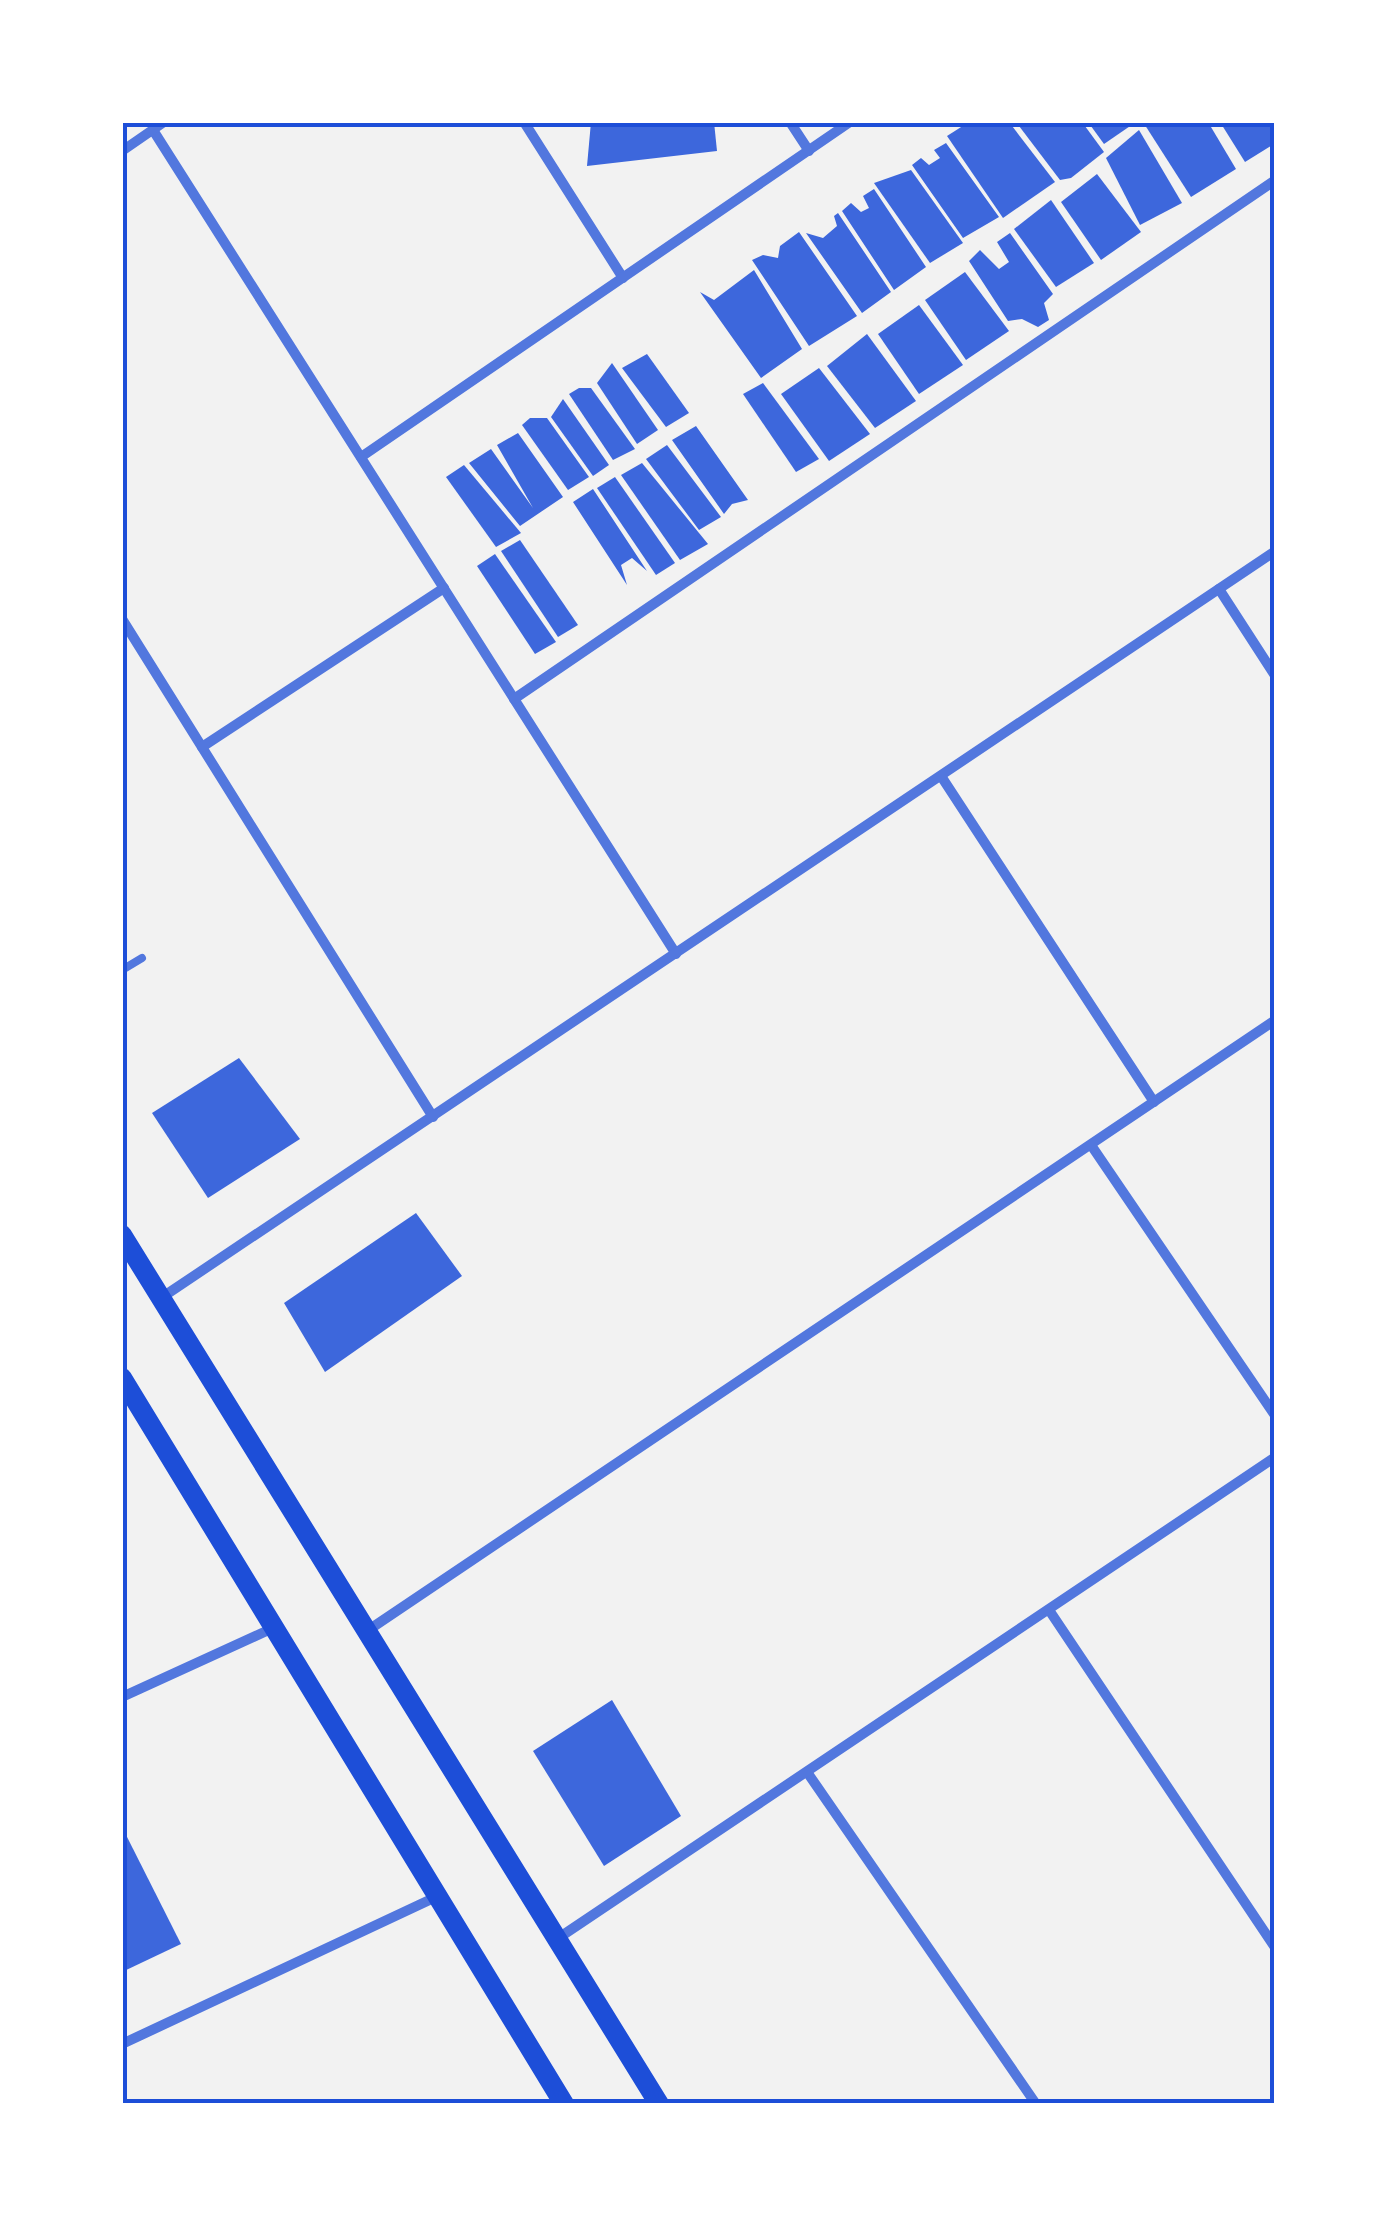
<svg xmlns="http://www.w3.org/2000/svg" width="1397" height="2226" font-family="Georgia,serif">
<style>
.building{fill:#3d67dc}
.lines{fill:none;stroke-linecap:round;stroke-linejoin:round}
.service{stroke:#5277de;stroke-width:8}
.minor{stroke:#5277de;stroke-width:10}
.secondary{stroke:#1d4ed8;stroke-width:20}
.neatline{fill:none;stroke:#1d4ed8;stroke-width:4}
</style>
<rect width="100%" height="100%" fill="#f2f2f2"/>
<g class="building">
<path d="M591,122H714L717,151L587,166Z"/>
<path d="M969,122H1009L1055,182L1003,218L947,136Z"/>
<path d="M1016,122H1082L1104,152L1071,178L1060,180Z"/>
<path d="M1088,122H1136L1104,144Z"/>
<path d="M1143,122H1208L1236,169L1191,197Z"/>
<path d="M1220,122H1274V144L1245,162Z"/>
<path d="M1139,130L1182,203L1140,225L1106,158Z"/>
<path d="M946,143L999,217L963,238L912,165L921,158L929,165L940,158L934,150Z"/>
<path d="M911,170L963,243L930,263L874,183Z"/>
<path d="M1097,174L1141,232L1101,260L1061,202Z"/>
<path d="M874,189L926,267L894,290L842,211L851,203L861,212L869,208L863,196Z"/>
<path d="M1051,200L1094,263L1056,287L1014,229Z"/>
<path d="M838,213L891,292L862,313L806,233L823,238L837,226L834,216Z"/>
<path d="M799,232L857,316L809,346L752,260L763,255L778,258L780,246Z"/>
<path d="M1010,233L1053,294L1044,303L1049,320L1038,327L1022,319L1008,321L969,261L980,250L999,269L1009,262L997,242Z"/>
<path d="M754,270L802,349L761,378L700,292L714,300Z"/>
<path d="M965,272L1009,331L966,360L925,300Z"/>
<path d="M919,305L963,365L919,394L878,334Z"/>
<path d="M867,334L916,401L875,428L827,366Z"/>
<path d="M647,354L689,413L666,427L622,368Z"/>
<path d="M612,363L658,430L637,444L597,383Z"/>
<path d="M819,368L870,434L829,461L781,394Z"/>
<path d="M763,383L819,459L796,472L743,394Z"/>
<path d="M579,388H591L635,449L613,460L569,394Z"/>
<path d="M563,399L609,465L593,476L551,417Z"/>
<path d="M530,418H547L589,477L568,490L522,425Z"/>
<path d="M696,426L748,500L732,504L724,514L672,440Z"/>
<path d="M518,433L563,497L520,526L469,463L491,449L533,508L497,445Z"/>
<path d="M667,445L721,517L699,530L646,459Z"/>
<path d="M642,463L708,544L680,560L621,475Z"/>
<path d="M464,465L521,533L496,547L446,477Z"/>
<path d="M615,477L675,563L656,575L597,488Z"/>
<path d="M593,489L647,571L632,558L621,565L627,585L573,502Z"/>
<path d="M520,540L578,625L558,637L501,551Z"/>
<path d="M495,554L556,642L535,654L477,566Z"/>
<path d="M239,1058L300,1139L208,1198L152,1113Z"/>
<path d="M416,1213L462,1276L325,1372L284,1303Z"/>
<path d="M612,1700L681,1816L604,1866L533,1751Z"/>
<path d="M122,1827L181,1944L122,1972Z"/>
</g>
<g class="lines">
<path class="service" d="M122,970L142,958"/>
<g class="minor">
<path d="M524,122L623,278"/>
<path d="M790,122L809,151"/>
<path d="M153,130L676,954"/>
<path d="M122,151L164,122"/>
<path d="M361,457L850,122"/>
<path d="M1219,589L1274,674"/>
<path d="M122,619L433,1117"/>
<path d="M514,699L1274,181"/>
<path d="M202,747L444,588"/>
<path d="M941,776L1154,1102"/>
<path d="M1091,1145L1274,1414"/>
<path d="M161,1298L1274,552"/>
<path d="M1049,1610L1274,1946"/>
<path d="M367,1631L1274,1021"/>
<path d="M122,1697L273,1628"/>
<path d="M807,1772L1036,2104"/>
<path d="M557,1939L1274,1458"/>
<path d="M122,2044L438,1896"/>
</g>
<g class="secondary">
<path d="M122,1235L659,2104"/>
<path d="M122,1378L564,2104"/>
</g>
</g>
<rect width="1397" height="2226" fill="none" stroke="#ffffff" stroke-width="250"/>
<rect x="125" y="125" width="1147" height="1976" class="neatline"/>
</svg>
